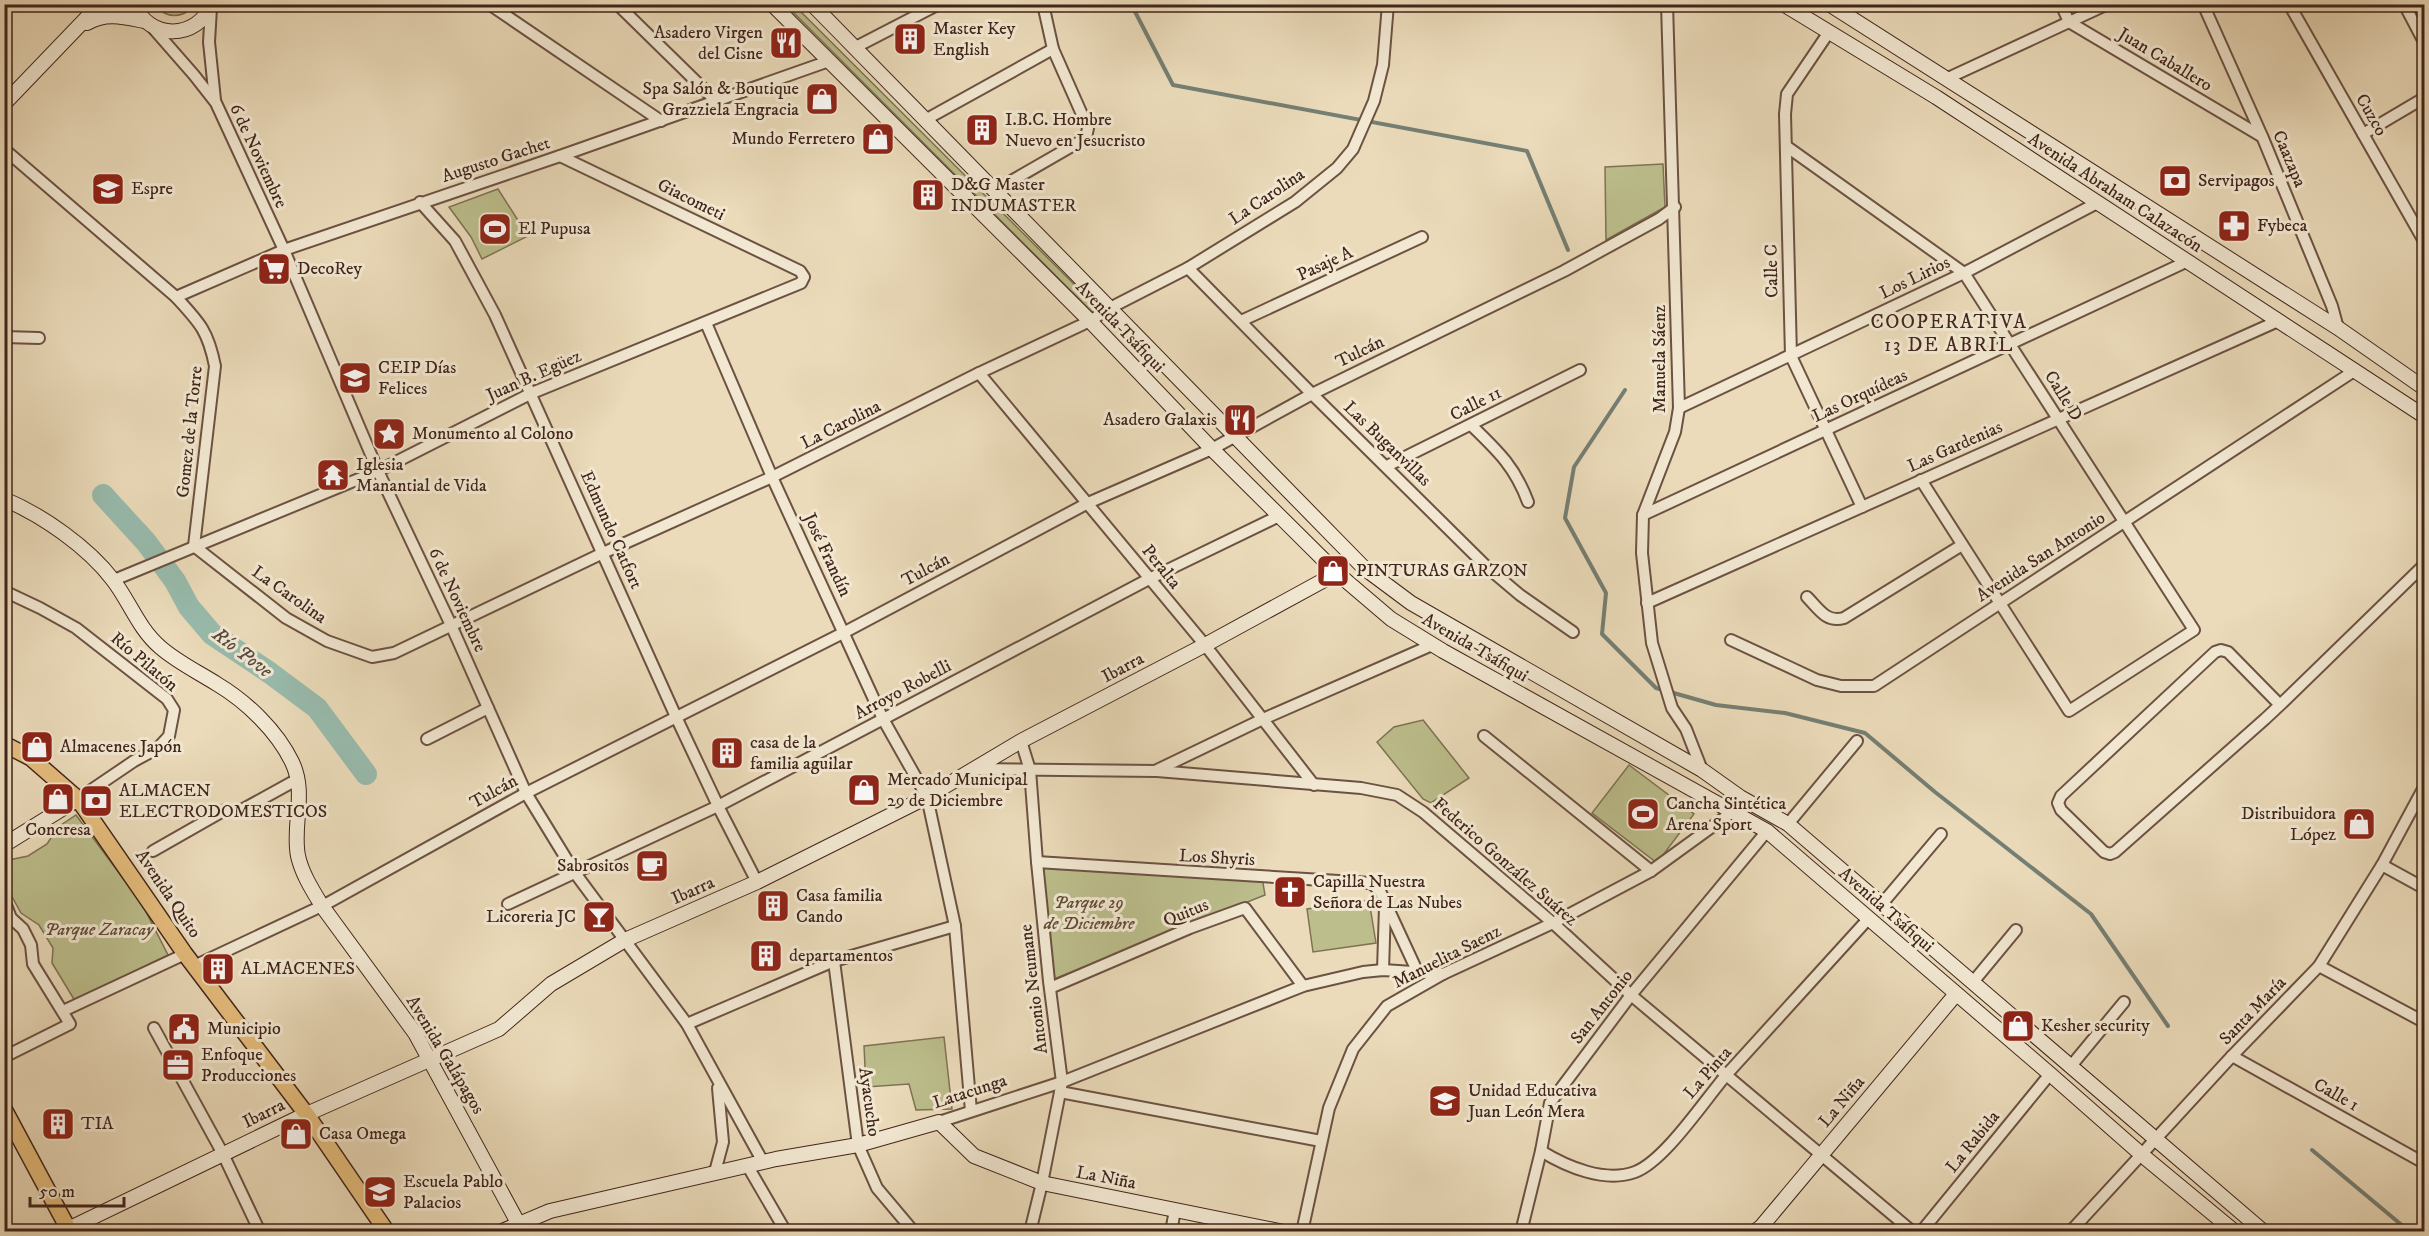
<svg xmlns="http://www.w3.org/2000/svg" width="2429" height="1236" font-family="'IM FELL DW Pica',serif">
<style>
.green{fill:#bcbe8c;stroke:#7e7254;stroke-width:1.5}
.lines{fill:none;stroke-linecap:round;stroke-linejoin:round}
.stream{stroke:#757f73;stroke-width:4}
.river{stroke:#98bbad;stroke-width:22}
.street-casing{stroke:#6c5243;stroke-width:14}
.secondary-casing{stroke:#41251b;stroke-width:16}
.primary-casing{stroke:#41251b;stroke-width:18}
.street{stroke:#f2e8d2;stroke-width:10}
.secondary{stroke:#f2e8d2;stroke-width:14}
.primary{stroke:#e6be7d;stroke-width:15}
.labels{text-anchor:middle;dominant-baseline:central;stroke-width:6;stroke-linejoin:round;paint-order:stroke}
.poi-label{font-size:18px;fill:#41251b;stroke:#f2e8d2;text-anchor:start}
.street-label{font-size:18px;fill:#41251b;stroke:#f2e8d2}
.park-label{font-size:18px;font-style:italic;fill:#604b37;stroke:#f2e8d2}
.neighbourhood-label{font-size:20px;letter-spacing:1.5px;fill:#41251b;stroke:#f2e8d2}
.water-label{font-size:20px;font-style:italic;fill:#574a40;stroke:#f2e8d2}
</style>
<rect width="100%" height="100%" fill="#ebdbba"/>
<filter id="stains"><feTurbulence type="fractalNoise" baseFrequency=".00333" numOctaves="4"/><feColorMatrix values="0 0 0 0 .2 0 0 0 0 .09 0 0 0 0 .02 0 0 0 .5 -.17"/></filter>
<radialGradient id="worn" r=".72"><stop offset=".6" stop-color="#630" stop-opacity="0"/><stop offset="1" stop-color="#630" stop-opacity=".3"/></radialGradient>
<g class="green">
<path d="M155,5H194C183,19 166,19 155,5Z"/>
<path d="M786,5H794L1098,308L1093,313Z"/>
<path d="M1663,164L1665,207L1606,240L1605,167Z"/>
<path d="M498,189L528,236L482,259L471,237L449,207Z"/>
<path d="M1423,720L1469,778L1431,803L1423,799L1377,742L1394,727Z"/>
<path d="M1629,765L1694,814L1657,863L1592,813Z"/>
<path d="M76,815L142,904L168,955L75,1001L52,963L53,948L39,925L21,913L5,884L4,866L9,860L28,856L47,844L58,827Z"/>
<path d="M1037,862L1262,877L1265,895L1049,981Z"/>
<path d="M1369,900L1376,943L1313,952L1307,909Z"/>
<path d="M944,1037L952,1109L916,1110L909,1084L866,1087L864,1046Z"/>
</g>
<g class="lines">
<g class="stream">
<path d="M1131,4L1173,85L1527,151L1568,250"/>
<path d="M1625,390L1574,467L1565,518L1606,593L1602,634L1656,688L1716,705L1785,713L1865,733L1935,792L2091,914L2168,1026"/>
<path d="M2312,1150L2410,1232"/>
</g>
<path class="river" d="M103,495L146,542L175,581L189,607L212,634L270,673L317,708L366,774"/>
<g class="street-casing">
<g id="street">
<path d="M489,4L661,121"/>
<path d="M617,4L716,101"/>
<path d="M1667,4L1679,408L1675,432L1643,515L1642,553L1652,643L1672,708L1686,729L1702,770"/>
<path d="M2061,4L2069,22L2261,136"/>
<path d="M2203,4L2262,136L2332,306L2338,328"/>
<path d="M2289,4L2424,241"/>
<path d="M2404,4L2424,42"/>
<path d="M211,8L209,42L215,100"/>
<path d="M152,27L194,75L216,103L284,250L378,471L451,625L526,793L575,873L687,1024L763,1162"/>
<path d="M1829,32L1787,94L1785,114L1791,356L1862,507"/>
<path d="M854,48L939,4"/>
<path d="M1948,78L2108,4"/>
<path d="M925,120L1053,49"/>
<path d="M2363,134L2424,98"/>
<path d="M1786,146L1964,273L2194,630L2069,711L1921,480"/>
<path d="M4,149L176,297C200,323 208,331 215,366L194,546"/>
<path d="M994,191L1086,138L1088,128L1053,49L1043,4"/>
<path d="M420,202L455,241L495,315L677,719L720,810L757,882"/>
<path d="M1188,268L1312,394L1488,568L1520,595L1573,632"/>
<path d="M176,297L284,250L560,156L829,61"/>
<path d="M1241,321L1422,237"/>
<path d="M706,323L772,477L883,719L927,797L955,926L971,1111"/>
<path d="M4,337L39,338"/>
<path d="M979,373L1205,645L1314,785"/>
<path d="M1679,408L1964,273L2097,203"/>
<path d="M1471,425C1498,451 1515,467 1528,502"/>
<path d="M1387,466L1580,370"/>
<path d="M1643,515L2188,261"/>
<path d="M194,546L286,618L327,641L372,657L394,653L603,553L772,477L979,373L1090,321L1110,308L1188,268L1295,202L1337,168L1353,149L1374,101L1383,65L1388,4"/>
<path d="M114,580L378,471L532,393L801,283L804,277L800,271L560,156"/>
<path d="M4,591L40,608L76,628L167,699L174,710L169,736L158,748L134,761L78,799"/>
<path d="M1807,597C1819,609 1826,623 1844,618L1962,545"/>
<path d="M1647,603L2278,321"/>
<path d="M1731,640L1817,680L1841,686H1874L2354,371"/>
<path d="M2280,705L2228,652L2221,650L2215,652L2061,796L2058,803L2061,810L2104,852L2110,854L2115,852L2265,719L2280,705L2424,565"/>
<path d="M1484,736L1651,871"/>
<path d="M427,739L488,708"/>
<path d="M1021,741L1030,770L1037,862L1049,981L1062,1082L1042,1183L1030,1232"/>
<path d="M974,769L1157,771L1361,788L1397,795L1423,812L1553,923L1631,995L1913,1232"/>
<path d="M1157,770L1263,719L1432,645"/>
<path d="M1788,824L1857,741"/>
<path d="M153,851L225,810L238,812L298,779"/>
<path d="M1037,862L1371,883L1380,891L1418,973"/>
<path d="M2382,865L2424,888"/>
<path d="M4,900L11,918L23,929L31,945L33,964L70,1024L4,1057"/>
<path d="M508,904L718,806L1149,579L1279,516"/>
<path d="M1881,905L1941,834"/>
<path d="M834,961L858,1145L877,1188L914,1232"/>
<path d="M194,966L326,904L526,793L845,632L1088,503L1212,449L1312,394L1564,271L1659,219L1675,207"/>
<path d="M2319,966L2424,1022"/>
<path d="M1383,970L1385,907"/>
<path d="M1973,982L2016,930"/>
<path d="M1050,988L1190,928L1245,908L1303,986"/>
<path d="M63,1011L185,954"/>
<path d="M687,1024L834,961L955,926"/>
<path d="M154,1028L223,1154L260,1232"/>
<path d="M2232,1056L2424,1163"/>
<path d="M2071,1066L2124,1002"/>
<path d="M1060,1092L1321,1141"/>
<path d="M939,1122L1062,1082L1303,986L1363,972L1383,970L1443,974"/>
<path d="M1541,1151C1567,1167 1605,1183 1635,1172C1665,1161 1706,1098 1728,1073C1775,1021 1822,970 1869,918"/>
<path d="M747,1165L786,1232"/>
<path d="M715,1172L723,1142L718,1088"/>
<path d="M1171,1232L1175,1210"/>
<path d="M1302,1232L1329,1108L1353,1049L1387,1006L1443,974L1553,923L1651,871L1731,813"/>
<path d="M1521,1232L1541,1151L1550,1103L1631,995L1767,831"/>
<path d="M1921,1232L2050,1074"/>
<path d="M2070,1232L2232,1056L2319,966L2382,865L2424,787"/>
</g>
</g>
<g class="secondary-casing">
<g id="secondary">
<path d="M134,4C149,41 197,40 212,4"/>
<path d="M772,4L1090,321L1212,449L1337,573L1391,619L1443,651L1767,831L2050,1074L2142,1155L2235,1232"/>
<path d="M812,4L1364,568L1411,603L1702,770L1740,797L1788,824L2264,1232"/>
<path d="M1783,4L1936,97L2424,416"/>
<path d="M1829,4L2338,328L2424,388"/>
<path d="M87,23C106,12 124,17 144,21"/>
<path d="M4,104L100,4"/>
<path d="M4,499C42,515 88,547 113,580C130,602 138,628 160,647C177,662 198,672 217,684C247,702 277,731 292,762C307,793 292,825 298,856C302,874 313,891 322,906L415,1033L523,1232"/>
<path d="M4,845L78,799"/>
<path d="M62,1232L300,1117L499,1029L551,984L625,940L757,882L927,797L1021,741L1205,645L1337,573"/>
<path d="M500,1232L550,1211L776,1159L858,1145L939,1122L974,1156L1042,1183L1284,1232"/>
<path d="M1754,1232L1761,1227L1956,994"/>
</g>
</g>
<g class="primary-casing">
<g id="primary">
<path d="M4,744L31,758L78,799L185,954L307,1115L387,1232"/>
<path d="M4,1109L70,1232"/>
</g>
</g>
<use href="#street" class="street"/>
<use href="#secondary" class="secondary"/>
<use href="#primary" class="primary"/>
</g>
<defs>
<g id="building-square" transform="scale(1.725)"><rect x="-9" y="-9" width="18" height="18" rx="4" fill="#8f2418" stroke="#f2e8d2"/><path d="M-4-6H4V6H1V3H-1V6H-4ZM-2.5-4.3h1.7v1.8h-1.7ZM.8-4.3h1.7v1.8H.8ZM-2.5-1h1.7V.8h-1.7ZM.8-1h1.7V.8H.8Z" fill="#fff"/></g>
<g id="restaurant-square" transform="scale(1.725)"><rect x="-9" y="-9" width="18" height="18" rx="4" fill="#8f2418" stroke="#f2e8d2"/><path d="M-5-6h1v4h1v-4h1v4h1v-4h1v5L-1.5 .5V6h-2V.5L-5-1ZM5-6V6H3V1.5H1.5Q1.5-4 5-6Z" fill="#fff"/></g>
<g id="shop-square" transform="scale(1.725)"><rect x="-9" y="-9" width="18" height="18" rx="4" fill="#8f2418" stroke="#f2e8d2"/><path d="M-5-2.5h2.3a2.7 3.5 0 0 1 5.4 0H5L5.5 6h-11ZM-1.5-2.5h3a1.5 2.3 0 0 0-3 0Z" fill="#fff"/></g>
<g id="bank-square" transform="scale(1.725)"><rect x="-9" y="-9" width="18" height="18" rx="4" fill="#8f2418" stroke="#f2e8d2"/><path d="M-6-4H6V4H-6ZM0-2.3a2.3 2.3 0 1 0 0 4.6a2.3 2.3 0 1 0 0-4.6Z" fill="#fff"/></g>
<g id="school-square" transform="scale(1.725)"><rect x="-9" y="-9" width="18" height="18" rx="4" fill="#8f2418" stroke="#f2e8d2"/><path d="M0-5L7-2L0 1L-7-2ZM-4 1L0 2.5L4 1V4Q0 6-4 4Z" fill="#fff"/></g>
<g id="pharmacy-square" transform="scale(1.725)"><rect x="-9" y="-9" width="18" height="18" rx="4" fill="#8f2418" stroke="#f2e8d2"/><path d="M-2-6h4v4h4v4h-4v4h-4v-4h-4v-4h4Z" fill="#fff"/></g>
<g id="stadium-square" transform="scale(1.725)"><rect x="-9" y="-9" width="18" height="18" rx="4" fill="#8f2418" stroke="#f2e8d2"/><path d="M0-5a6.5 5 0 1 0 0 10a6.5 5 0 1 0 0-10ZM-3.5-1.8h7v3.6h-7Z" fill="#fff"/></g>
<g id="supermarket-square" transform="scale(1.725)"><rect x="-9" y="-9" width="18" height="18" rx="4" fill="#8f2418" stroke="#f2e8d2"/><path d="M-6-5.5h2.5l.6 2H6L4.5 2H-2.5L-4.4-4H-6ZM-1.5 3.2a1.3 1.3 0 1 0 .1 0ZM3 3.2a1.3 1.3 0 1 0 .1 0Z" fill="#fff"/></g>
<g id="sight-square" transform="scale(1.725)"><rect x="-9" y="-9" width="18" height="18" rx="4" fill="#8f2418" stroke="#f2e8d2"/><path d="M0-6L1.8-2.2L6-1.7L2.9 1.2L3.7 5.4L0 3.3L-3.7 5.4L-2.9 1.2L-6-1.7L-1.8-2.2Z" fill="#fff"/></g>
<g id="temple-square" transform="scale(1.725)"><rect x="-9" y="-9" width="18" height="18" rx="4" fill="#8f2418" stroke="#f2e8d2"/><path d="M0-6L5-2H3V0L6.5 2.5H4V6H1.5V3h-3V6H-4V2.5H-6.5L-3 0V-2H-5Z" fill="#fff"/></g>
<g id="cafe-square" transform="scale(1.725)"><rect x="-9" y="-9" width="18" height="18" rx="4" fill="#8f2418" stroke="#f2e8d2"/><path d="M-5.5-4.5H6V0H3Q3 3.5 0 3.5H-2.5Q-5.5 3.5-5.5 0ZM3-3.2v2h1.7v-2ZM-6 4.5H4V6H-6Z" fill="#fff"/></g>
<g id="church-square" transform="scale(1.725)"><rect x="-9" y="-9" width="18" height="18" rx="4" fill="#8f2418" stroke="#f2e8d2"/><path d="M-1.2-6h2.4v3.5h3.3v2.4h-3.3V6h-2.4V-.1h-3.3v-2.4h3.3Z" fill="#fff"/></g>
<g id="bar-square" transform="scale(1.725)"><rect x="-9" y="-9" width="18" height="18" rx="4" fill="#8f2418" stroke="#f2e8d2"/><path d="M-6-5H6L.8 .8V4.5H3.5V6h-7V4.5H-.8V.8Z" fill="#fff"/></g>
<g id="civic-square" transform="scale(1.725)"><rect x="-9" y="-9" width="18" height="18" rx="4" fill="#8f2418" stroke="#f2e8d2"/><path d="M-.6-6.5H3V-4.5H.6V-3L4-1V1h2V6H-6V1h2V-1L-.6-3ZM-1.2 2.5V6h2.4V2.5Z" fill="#fff"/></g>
<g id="office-square" transform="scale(1.725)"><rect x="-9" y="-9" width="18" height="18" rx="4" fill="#8f2418" stroke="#f2e8d2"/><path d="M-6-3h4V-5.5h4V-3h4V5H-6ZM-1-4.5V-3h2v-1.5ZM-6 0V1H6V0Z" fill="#fff"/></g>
</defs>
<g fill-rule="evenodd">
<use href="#building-square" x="910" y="39"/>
<use href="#restaurant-square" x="786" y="43"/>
<use href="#shop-square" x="822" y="99"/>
<use href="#building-square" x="982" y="130"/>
<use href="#shop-square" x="878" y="139"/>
<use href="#bank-square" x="2175" y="181"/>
<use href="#school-square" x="108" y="189"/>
<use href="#building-square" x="928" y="195"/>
<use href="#pharmacy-square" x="2234" y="226"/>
<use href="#stadium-square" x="495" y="229"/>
<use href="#supermarket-square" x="274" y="269"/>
<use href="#school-square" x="355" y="378"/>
<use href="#restaurant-square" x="1240" y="420"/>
<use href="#sight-square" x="389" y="434"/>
<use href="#temple-square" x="333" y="475"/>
<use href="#shop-square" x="1333" y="571"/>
<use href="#shop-square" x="37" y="747"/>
<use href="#building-square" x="727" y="753"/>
<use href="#shop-square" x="864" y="790"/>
<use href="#shop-square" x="58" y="799"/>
<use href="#bank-square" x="96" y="801"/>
<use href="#stadium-square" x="1643" y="814"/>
<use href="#shop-square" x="2359" y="824"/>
<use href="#cafe-square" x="652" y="866"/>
<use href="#church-square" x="1290" y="892"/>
<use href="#building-square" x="773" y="906"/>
<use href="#bar-square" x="599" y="917"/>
<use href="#building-square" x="766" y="956"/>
<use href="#building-square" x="218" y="969"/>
<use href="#shop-square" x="2018" y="1026"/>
<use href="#civic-square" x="184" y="1029"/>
<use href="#office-square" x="178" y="1065"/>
<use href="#school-square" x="1445" y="1101"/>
<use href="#building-square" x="58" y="1124"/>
<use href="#shop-square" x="296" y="1134"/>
<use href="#school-square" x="380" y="1192"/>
</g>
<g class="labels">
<g class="poi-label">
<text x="933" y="29">Master Key<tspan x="933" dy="21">English</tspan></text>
<text x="763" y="33" text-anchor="end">Asadero Virgen<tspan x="763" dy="21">del Cisne</tspan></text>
<text x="799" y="89" text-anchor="end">Spa Salón &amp; Boutique<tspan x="799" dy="21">Grazziela Engracia</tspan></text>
<text x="1005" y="120">I.B.C. Hombre<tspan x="1005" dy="21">Nuevo en Jesucristo</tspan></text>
<text x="855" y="139" text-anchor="end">Mundo Ferretero</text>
<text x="2198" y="181">Servipagos</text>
<text x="951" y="185">D&amp;G Master<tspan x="951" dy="21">INDUMASTER</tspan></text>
<text x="131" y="189">Espre</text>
<text x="2257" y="226">Fybeca</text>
<text x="518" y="229">El Pupusa</text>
<text x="297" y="269">DecoRey</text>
<text x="378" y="368">CEIP Días<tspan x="378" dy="21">Felices</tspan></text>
<text x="1217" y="420" text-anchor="end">Asadero Galaxis</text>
<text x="412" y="434">Monumento al Colono</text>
<text x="356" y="465">Iglesia<tspan x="356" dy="21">Manantial de Vida</tspan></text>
<text x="1356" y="571">PINTURAS GARZON</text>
<text x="750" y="743">casa de la<tspan x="750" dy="21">familia aguilar</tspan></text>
<text x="60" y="747">Almacenes Japón</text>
<text x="887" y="780">Mercado Municipal<tspan x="887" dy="21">29 de Diciembre</tspan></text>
<text x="119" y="791">ALMACEN<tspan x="119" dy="21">ELECTRODOMESTICOS</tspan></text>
<text x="1666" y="804">Cancha Sintética<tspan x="1666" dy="21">Arena Sport</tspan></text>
<text x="2336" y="814" text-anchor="end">Distribuidora<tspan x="2336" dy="21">López</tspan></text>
<text x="58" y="830" text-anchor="middle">Concresa</text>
<text x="629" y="866" text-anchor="end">Sabrositos</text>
<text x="1313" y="882">Capilla Nuestra<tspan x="1313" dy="21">Señora de Las Nubes</tspan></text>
<text x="796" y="896">Casa familia<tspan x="796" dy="21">Cando</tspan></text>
<text x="576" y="917" text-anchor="end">Licoreria JC</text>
<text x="789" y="956">departamentos</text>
<text x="241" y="969">ALMACENES</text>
<text x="2041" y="1026">Kesher security</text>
<text x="207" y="1029">Municipio</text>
<text x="201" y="1055">Enfoque<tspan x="201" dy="21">Producciones</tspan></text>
<text x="1468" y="1091">Unidad Educativa<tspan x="1468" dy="21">Juan León Mera</tspan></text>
<text x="81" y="1124">TIA</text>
<text x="319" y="1134">Casa Omega</text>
<text x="403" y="1182">Escuela Pablo<tspan x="403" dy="21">Palacios</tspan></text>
</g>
<g class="street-label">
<text transform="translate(2165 60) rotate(31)">Juan Caballero</text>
<text transform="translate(2371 115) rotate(60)">Cuzco</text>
<text transform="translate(258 156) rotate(65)">6 de Noviembre</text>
<text transform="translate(2289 159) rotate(67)">Caazapa</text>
<text transform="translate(496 160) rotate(-18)">Augusto Gachet</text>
<text transform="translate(2115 193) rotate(33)">Avenida Abraham Calazacón</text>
<text transform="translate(1267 197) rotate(-34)">La Carolina</text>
<text transform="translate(691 200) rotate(26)">Giacometi</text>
<text transform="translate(1325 264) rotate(-25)">Pasaje A</text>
<text transform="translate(1772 271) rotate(-91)">Calle C</text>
<text transform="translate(1915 278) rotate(-26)">Los Lirios</text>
<text transform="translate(1120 327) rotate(46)">Avenida Tsáfiqui</text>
<text transform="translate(1360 352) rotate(-26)">Tulcán</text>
<text transform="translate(1660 359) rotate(-90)">Manuela Sáenz</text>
<text transform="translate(534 376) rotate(-24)">Juan B. Egüez</text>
<text transform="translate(1860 396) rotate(-25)">Las Orquídeas</text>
<text transform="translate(2063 396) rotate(58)">Calle D</text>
<text transform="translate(1476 404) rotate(-27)">Calle 11</text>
<text transform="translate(841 425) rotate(-27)">La Carolina</text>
<text transform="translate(190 432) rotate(-84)">Gomez de la Torre</text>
<text transform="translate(1387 444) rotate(44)">Las Buganvillas</text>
<text transform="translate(1955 447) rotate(-24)">Las Gardenias</text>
<text transform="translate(611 530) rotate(66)">Edmundo Catfort</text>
<text transform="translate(827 555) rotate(65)">José Frandín</text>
<text transform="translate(2041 557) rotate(-33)">Avenida San Antonio</text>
<text transform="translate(1161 567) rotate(51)">Peralta</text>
<text transform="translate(926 570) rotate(-28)">Tulcán</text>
<text transform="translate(289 595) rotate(35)">La Carolina</text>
<text transform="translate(457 600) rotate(65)">6 de Noviembre</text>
<text transform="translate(1475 648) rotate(30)">Avenida Tsáfiqui</text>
<text transform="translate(144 662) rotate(40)">Río Pilatón</text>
<text transform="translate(1123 668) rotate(-28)">Ibarra</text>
<text transform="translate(903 690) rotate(-28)">Arroyo Robelli</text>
<text transform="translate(494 792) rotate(-29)">Tulcán</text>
<text transform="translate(1217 858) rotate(3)">Los Shyris</text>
<text transform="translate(1505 862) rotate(41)">Federico González Suárez</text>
<text transform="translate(693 891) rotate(-24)">Ibarra</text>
<text transform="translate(168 894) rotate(56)">Avenida Quito</text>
<text transform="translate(1886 910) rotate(41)">Avenida Tsáfiqui</text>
<text transform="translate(1186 913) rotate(-22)">Quitus</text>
<text transform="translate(1447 957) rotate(-27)">Manuelita Saenz</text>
<text transform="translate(1034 989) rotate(-97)">Antonio Neumane</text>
<text transform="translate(1602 1007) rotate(-52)">San Antonio</text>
<text transform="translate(2253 1011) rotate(-46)">Santa María</text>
<text transform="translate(445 1055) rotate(59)">Avenida Galápagos</text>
<text transform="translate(1708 1073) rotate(-49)">La Pinta</text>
<text transform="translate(970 1092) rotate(-18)">Latacunga</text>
<text transform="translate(2336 1095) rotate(29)">Calle 1</text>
<text transform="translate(869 1102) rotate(82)">Ayacucho</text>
<text transform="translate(1842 1102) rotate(-50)">La Niña</text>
<text transform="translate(264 1114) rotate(-26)">Ibarra</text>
<text transform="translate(1973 1142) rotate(-51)">La Rabida</text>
<text transform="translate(1106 1178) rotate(11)">La Niña</text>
</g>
<g class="park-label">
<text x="1089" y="903">Parque 29<tspan x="1089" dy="21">de Diciembre</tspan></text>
<text x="99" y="930">Parque Zaracay</text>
</g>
<g class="neighbourhood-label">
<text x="1949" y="322">COOPERATIVA<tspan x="1949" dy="23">13 DE ABRIL</tspan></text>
</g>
<g class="water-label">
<text transform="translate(242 653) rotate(37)">Río Pove</text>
</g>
</g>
<rect width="2429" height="1236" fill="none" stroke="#ebdbba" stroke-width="24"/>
<rect x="6" y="6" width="2417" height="1224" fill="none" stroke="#41251b" stroke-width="3"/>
<rect x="12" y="12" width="2405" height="1212" fill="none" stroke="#41251b" stroke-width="1.5"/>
<path d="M30 1197v9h94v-9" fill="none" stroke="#41251b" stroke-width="3"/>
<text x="39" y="1197" font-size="18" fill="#41251b" stroke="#f2e8d2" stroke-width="4.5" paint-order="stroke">50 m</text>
<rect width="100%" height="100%" filter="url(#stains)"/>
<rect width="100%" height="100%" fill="url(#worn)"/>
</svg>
